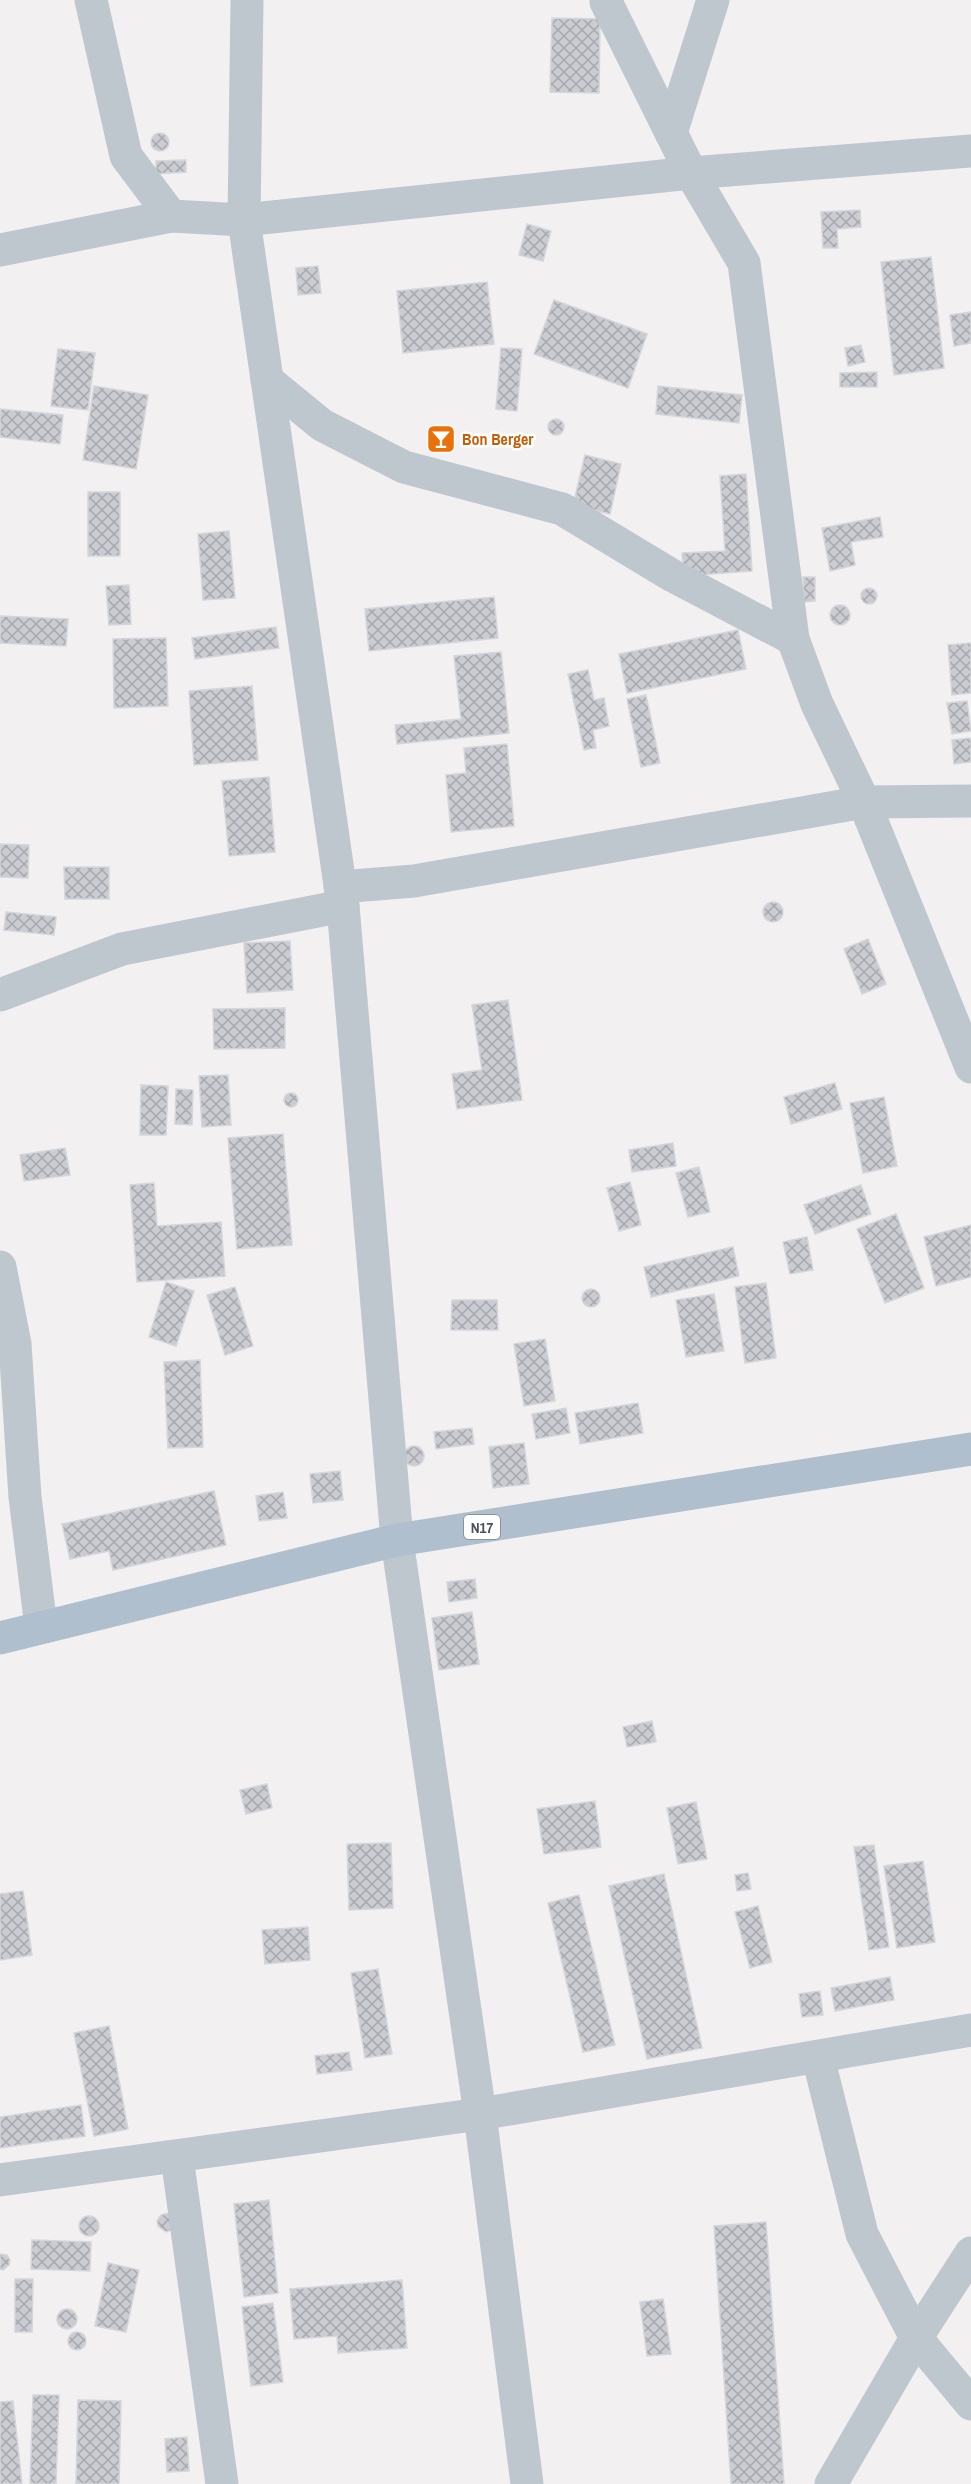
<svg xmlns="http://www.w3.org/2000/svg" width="971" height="2484" font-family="'Archivo Narrow',sans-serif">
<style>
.building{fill:url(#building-cross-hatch);stroke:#d4d6db;stroke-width:1.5}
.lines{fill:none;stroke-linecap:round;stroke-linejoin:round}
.minor{stroke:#bec7ce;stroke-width:33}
.primary{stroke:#b0bfcd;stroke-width:33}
.labels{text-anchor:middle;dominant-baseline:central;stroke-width:5;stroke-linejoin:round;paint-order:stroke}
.shield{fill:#fff;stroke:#7f878e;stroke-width:1.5}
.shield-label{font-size:15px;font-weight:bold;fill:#48535d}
.food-label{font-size:16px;font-weight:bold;fill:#c56008;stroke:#fff;text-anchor:start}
</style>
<defs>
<pattern id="building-cross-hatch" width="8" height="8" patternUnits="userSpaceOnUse" patternTransform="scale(1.5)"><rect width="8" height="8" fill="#caccd2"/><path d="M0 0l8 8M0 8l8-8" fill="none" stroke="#a6a8ae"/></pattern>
</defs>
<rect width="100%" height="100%" fill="#f2f0f0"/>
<g class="building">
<path d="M552,18L600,19L599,93L550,92Z"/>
<circle cx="160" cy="142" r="9"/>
<path d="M186,160V172L156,174V161Z"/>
<path d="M860,210L861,227L837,229L838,248H823L821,212Z"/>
<path d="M527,224L551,231L543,261L519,255Z"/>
<path d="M931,257L944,368L894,375L881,262Z"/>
<path d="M318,266L321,293L298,295L296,268Z"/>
<path d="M487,282L494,344L403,353L397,291Z"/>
<path d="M554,300L647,334L628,388L534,354Z"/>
<path d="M971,312V343L954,346L950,315Z"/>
<path d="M861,345L865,362L848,366L845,348Z"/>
<path d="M501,348L522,349L517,411L496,409Z"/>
<path d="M58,349L95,353L88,410L51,406Z"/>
<path d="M877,372V387H840V373Z"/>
<path d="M94,386L148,395L136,469L83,460Z"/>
<path d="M658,386L742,395L739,423L656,414Z"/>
<path d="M0,409L63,415L60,444L0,437Z"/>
<circle cx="556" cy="427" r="8"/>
<path d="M585,455L621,464L610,514L573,505Z"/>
<path d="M746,474L752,571L684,576L682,553L725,551L720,476Z"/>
<rect x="88" y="492" width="32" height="64"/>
<path d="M880,517L883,537L851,542L855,565L830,571L822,528Z"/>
<path d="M229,531L235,598L203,600L198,534Z"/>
<path d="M803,577H815V601L804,602Z"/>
<path d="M129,585L131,624L109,625L106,586Z"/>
<circle cx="869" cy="596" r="8"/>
<path d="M494,597L498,638L369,651L365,609Z"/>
<circle cx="840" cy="615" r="10"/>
<path d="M0,616L68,619L66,646L0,643Z"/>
<path d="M276,627L279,648L195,659L192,638Z"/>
<path d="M738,630L746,669L627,693L619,654Z"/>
<path d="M166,638L168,706L114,708L113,639Z"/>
<path d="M971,643V693L952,695L948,645Z"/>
<path d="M501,652L509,733L397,744L395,725L461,719L454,656Z"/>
<path d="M588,670L594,700L604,698L609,726L593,730L596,748L584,750L568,674Z"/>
<path d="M252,686L258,760L194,765L189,691Z"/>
<path d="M646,695L660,763L641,767L627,699Z"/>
<path d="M967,701L971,731L952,734L947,703Z"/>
<path d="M971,738V762L954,764L952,740Z"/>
<path d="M507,744L514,826L451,832L446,775L466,773L464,748Z"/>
<path d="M269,777L275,852L229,856L222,781Z"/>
<path d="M0,844L29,845L28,878L0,877Z"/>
<path d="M64,867H109V899H65Z"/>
<circle cx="773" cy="912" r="10"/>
<path d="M6,912L56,917L54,935L4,930Z"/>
<path d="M868,939L886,984L862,994L844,949Z"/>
<path d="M290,941L293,990L247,993L244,943Z"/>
<path d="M508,1000L522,1100L457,1109L452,1074L482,1070L472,1005Z"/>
<path d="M285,1008V1048L214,1049L213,1009Z"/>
<path d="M228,1075L231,1125L202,1127L199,1076Z"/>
<path d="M835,1083L842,1109L791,1124L784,1097Z"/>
<path d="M141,1085L168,1086L166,1135H140Z"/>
<path d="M176,1089L193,1090L192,1125L175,1124Z"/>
<circle cx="291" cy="1100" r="7"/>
<path d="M884,1097L897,1166L863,1173L850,1103Z"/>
<path d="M283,1134L292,1245L237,1249L228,1138Z"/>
<path d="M673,1143L676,1166L632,1172L629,1150Z"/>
<path d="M65,1148L70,1175L24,1181L20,1155Z"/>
<path d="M699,1167L710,1212L688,1217L676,1173Z"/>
<path d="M630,1182L641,1225L619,1231L607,1188Z"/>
<path d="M154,1183L157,1226L221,1222L225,1276L137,1282L130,1185Z"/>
<path d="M861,1185L871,1214L815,1234L804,1205Z"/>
<path d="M896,1214L924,1288L885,1303L857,1229Z"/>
<path d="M971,1225V1277L936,1286L924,1237Z"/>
<path d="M807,1237L813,1270L790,1274L783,1242Z"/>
<path d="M733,1247L739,1276L651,1297L644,1267Z"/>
<path d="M166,1282L194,1291L176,1346L149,1337Z"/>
<path d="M766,1283L776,1358L745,1363L735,1287Z"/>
<path d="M235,1287L253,1346L225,1355L207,1295Z"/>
<circle cx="591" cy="1298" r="9"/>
<path d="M714,1294L724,1351L686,1357L676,1300Z"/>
<path d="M452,1300H497L498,1330H451Z"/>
<path d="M545,1339L555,1401L524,1406L514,1344Z"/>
<path d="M200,1360L203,1447L168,1448L164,1362Z"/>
<path d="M638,1403L643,1433L580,1444L575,1413Z"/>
<path d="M566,1408L570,1433L536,1439L532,1414Z"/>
<path d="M472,1428L474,1444L436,1449L434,1432Z"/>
<path d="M524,1443L529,1484L493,1488L489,1447Z"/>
<circle cx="414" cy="1456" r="10"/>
<path d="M340,1471L343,1500L313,1503L310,1474Z"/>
<path d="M214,1491L226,1545L113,1570L109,1551L70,1559L62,1524Z"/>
<path d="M283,1492L287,1518L259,1521L256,1496Z"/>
<path d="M475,1579L477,1598L449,1602L447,1582Z"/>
<path d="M472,1612L479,1664L439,1670L432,1618Z"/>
<path d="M652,1721L656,1742L627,1747L623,1727Z"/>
<path d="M267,1784L272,1808L246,1814L240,1790Z"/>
<path d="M595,1801L601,1847L544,1854L537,1809Z"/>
<path d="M696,1802L707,1859L678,1864L667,1808Z"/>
<path d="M391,1843L393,1908L349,1910L347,1844Z"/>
<path d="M874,1845L889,1947L869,1950L854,1847Z"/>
<path d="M923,1861L935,1942L897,1948L884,1866Z"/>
<path d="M748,1873L751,1889L737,1891L735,1875Z"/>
<path d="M664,1874L702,2048L647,2059L609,1886Z"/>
<path d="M23,1891L32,1955L0,1960V1894Z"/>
<path d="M579,1895L615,2045L583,2052L548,1903Z"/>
<path d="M758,1906L772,1962L750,1968L735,1912Z"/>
<path d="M308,1927L310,1960L265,1964L262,1930Z"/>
<path d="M378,1969L392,2054L365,2058L351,1973Z"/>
<path d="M890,1977L894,2000L835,2011L831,1988Z"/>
<path d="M820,1991L823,2015L802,2017L799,1994Z"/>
<path d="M109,2026L128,2129L94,2136L74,2033Z"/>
<path d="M349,2052L352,2070L317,2074L315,2056Z"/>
<path d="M81,2105L85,2136L0,2148V2117Z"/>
<path d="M269,2200L278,2293L244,2297L234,2204Z"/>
<path d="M169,2213L172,2230L166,2232L158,2226L157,2221L161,2215Z"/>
<circle cx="89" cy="2226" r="10"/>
<path d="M766,2222L784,2484H731L714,2226Z"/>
<path d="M32,2240L91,2242L90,2271L31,2269Z"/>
<path d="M0,2254L7,2255L10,2260L9,2265L3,2270L0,2269Z"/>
<path d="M108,2263L139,2270L126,2332L95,2326Z"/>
<path d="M15,2279H33L32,2332H15Z"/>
<path d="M402,2280L407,2348L338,2353L337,2336L294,2339L290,2289Z"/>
<path d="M663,2299L671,2354L647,2356L640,2302Z"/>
<path d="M273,2303L283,2382L251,2386L242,2307Z"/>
<circle cx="67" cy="2319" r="10"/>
<circle cx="77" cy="2341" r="9"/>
<path d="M33,2395H59L56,2484H30Z"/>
<path d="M78,2400L121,2401L119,2484H76Z"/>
<path d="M13,2401L22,2484H0V2402Z"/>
<path d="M187,2437L189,2471L167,2472L165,2439Z"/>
</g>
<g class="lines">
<g class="minor">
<path d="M91,0L126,156L171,216"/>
<path d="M247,0L244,220L343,906L397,1540L480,2114L527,2484"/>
<path d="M606,2L691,173L744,263L793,639L817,704L864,802L971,1067"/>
<path d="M671,133L713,0"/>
<path d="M0,250L171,216L244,220L691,173L971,151"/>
<path d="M267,380L322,425L404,467L562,509L673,576L793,639"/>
<path d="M340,887L414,881L864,802L971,801"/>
<path d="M0,995L122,949L343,906"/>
<path d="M0,1267L15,1344L25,1497L41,1627"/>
<path d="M818,2057L862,2234L916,2338L971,2404"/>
<path d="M177,2157L222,2484"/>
<path d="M0,2180L480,2114L971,2030"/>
<path d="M831,2484L916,2338L971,2253"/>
</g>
<path class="primary" d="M0,1638L397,1540L971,1449"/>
</g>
<defs>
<g id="bar-square" transform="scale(1.5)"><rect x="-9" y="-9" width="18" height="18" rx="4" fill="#e8710a" stroke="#fff"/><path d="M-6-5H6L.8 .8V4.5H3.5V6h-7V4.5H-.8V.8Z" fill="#fff"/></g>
</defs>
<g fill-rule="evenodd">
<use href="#bar-square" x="441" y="439"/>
</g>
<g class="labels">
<rect class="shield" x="464" y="1515" width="36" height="24" rx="4.5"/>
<g class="shield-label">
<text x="482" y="1527">N17</text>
</g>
<g class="food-label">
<text x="462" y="439">Bon Berger</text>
</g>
</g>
</svg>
